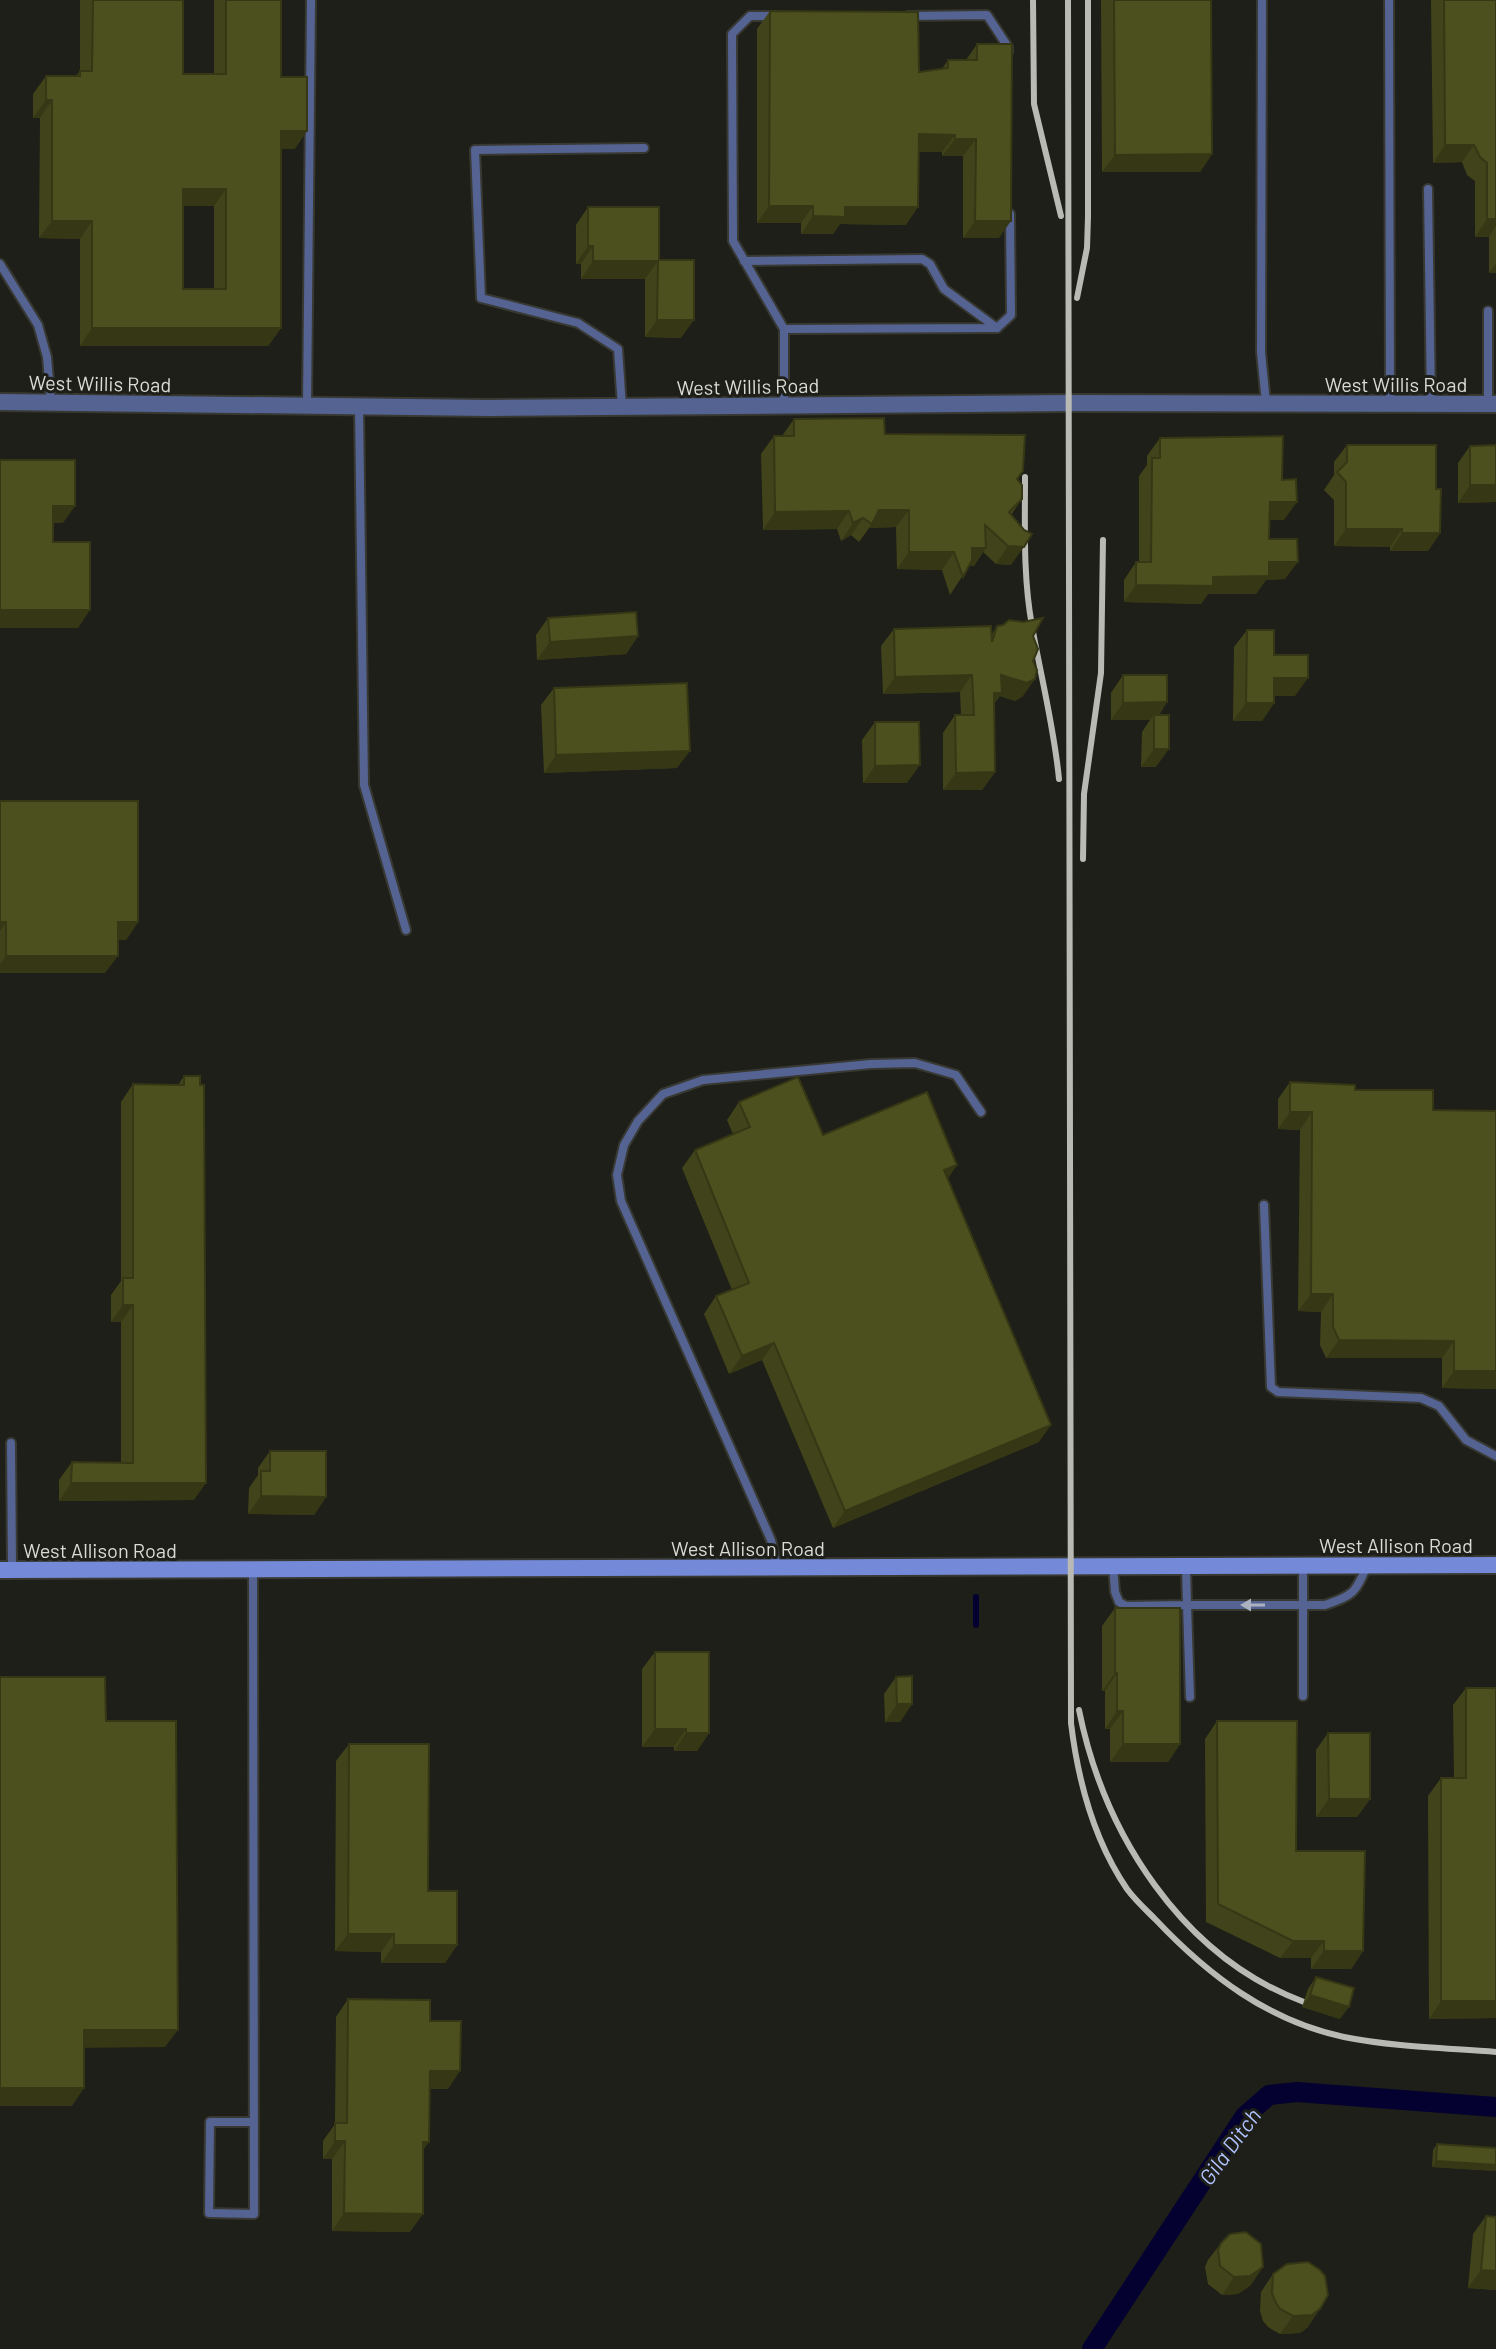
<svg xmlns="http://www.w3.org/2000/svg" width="1496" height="2349" font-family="Barlow,sans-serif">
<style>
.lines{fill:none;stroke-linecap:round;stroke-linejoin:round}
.stream{stroke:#040131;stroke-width:6}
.canal{stroke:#040131;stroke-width:20}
.lane-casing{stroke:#383933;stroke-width:12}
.street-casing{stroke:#383933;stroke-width:20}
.secondary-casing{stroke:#383933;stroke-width:20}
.lane{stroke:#556393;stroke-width:8}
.street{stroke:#556393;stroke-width:16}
.secondary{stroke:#7489d7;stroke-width:16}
.rail{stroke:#b9bab4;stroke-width:6}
.wall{fill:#41441a;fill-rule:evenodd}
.shaded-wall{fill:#353715}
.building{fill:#4c4f1e;stroke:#353715;stroke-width:2;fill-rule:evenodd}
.oneway{fill:#abb1bf}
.labels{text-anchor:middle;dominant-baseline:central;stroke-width:6;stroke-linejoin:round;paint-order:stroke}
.street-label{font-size:20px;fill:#dadbd6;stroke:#1e1f18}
.water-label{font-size:22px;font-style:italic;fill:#b0c2ff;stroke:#1e1f18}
</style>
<rect width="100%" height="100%" fill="#1e1f18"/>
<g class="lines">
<path class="stream" d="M976,1597V1625"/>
<path class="canal" d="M1092,2349L1245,2116L1269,2095L1297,2092L1496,2107"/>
<g class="lane-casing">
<g id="lane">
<path d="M1262,0L1261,352L1266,403"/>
<path d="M1389,0L1390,404"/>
<path d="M775,16H750L732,34L733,241L784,329V405"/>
<path d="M908,16L987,15L1008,47V52"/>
<path d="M1428,189L1431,404"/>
<path d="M744,261L922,259L930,264L944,289L997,328"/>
<path d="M0,264L38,325L47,357L51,403"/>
<path d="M784,329L997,328L1011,315L1010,214"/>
<path d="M1488,404V311"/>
<path d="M307,405L311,0"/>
<path d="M359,407L364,785L406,930"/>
<path d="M622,407L618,349L578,323L481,298L475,150L644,148"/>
<path d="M1264,1205L1271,1387L1278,1392L1421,1398L1439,1406L1466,1440L1496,1456"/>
<path d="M11,1443L12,1570"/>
<path d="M1113,1565L1115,1592L1119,1602L1126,1606L1187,1605L1186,1566"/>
<path d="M1303,1565V1696"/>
<path d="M777,1567L771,1540L621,1201L617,1175L624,1145L638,1121L663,1094L703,1080L871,1064L915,1063L956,1075L981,1112"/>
<path d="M253,1571L254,2214L209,2213L210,2122H254"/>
<path d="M1190,1697L1187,1605H1325C1354,1595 1355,1593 1367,1566"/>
</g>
</g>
<g class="street-casing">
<path id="street" d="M0,402L489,408L1069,403L1496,404"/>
</g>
<g class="secondary-casing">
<path id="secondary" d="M0,1570L1496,1565"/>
</g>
<use href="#lane" class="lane"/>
<use href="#street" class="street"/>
<use href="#secondary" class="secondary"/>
<g class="rail">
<path d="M1033,0L1034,104L1061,216"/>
<path d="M1068,0L1071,1723C1078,1781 1093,1839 1127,1889C1135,1900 1146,1910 1156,1920C1208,1975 1268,2021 1344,2037C1394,2047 1446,2048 1496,2052"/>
<path d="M1077,298L1087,248L1088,217V0"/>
<path d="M1025,477C1025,527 1023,577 1032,626C1041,677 1054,727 1059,779"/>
<path d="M1083,859L1084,794L1101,673L1103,540"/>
<path d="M1079,1710C1104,1834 1182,1957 1304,2002"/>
</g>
</g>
<g class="wall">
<path d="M80,0H183V74H214V0H281V77L295,149H281V328L268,346H80V239L39,238L40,118H33V94L46,76H76L80,71ZM183,206H214V289H183Z"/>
<path d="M1101,0H1211L1212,154L1200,172H1102Z"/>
<path d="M1431,0H1496V273H1489V237H1475V181L1467,175L1462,162L1433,163Z"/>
<path d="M770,11L919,72L942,69L948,60H966L977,44L999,238H963V156H942V152H919L906,225L840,224L833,234H801V223H757V29Z"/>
<path d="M588,207L659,260L681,338L645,337V279H581V264H576V225Z"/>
<path d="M794,419L885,434L1017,479L1022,499L1011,515V565L996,564L983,552L974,566H969L950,595L942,570L897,569L896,527L869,528L859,542L851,535L841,541L837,529L763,530L761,454L774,436H782Z"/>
<path d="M1160,438L1282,480L1284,520H1269V539L1285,579L1266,580L1256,594H1208L1201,604L1124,602V580L1136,562H1139V476L1147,465V456Z"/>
<path d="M1347,445L1436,489L1440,533L1428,551H1390V547L1334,546V500L1324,490L1334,475V462Z"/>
<path d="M1470,446L1496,502L1458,503V463Z"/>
<path d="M548,618L638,636L626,654L537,660L536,635Z"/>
<path d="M997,626L1033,636V661L1023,696L1015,701L1000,696L994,704L995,772L982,790H943V733L955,715H961L960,692L883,694L881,646L894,629L992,634Z"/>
<path d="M1247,630L1274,655L1295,696H1274V703L1262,721H1233L1234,647Z"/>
<path d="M1123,675L1167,702L1159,715L1156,767H1141L1142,732L1150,720H1111V693Z"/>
<path d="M554,688L677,768L544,773L541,705Z"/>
<path d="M875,722L907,783H863L862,740Z"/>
<path d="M0,801L138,922L126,940H118L105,973H0Z"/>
<path d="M184,1076L194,1500L59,1501V1480L72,1462L121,1463V1322H111V1295L121,1281V1102L133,1084L178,1085Z"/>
<path d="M1290,1082L1355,1090L1433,1110L1496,1111V1389L1442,1388V1358H1326L1320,1345L1321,1312L1298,1311L1300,1130L1278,1129V1099Z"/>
<path d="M739,1102L823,1135L957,1165L947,1178L1039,1442L833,1528L762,1360L729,1374L704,1314L716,1296L732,1290L682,1168L695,1150L733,1134L727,1120Z"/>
<path d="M270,1451L326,1497L314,1515L248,1514L249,1488L258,1475V1468Z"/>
<path d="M1115,1608L1180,1744L1168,1762H1110V1729H1105V1691H1102V1626Z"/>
<path d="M655,1652L709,1733L697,1751H674V1747H642V1669Z"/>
<path d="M896,1677L912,1704L900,1722H885L884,1694Z"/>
<path d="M1466,1688H1496V2018L1429,2019L1428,1796L1441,1778H1454L1453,1705Z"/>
<path d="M1217,1721L1296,1851L1363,1951L1351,1969H1311V1958H1280L1206,1922L1205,1739Z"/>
<path d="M1328,1733L1370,1799L1357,1817H1316V1750Z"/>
<path d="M349,1744L457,1945L445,1963H381V1952L335,1951L336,1761Z"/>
<path d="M1316,1977L1340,2019L1302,2007L1308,1989Z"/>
<path d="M348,1999L430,2021L448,2089H430L423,2151L410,2232L332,2231V2159H323V2141L335,2124L336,2017Z"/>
<path d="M1437,2144L1496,2148V2171L1432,2167L1433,2150Z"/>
<path d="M1486,2216L1496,2290L1468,2288L1473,2234Z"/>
<path d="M1221,2243L1251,2285L1238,2294L1222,2295L1208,2284L1205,2267L1208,2260Z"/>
<path d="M1273,2274L1308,2327L1300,2333L1280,2334L1268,2327L1263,2321L1260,2311L1261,2292Z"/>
</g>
<g class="shaded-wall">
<path d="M46,100H52L40,118H33Z"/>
<path d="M281,131H307L295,149H269Z"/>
<path d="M919,134L955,135L942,152H906Z"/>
<path d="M955,139H976L963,156H942Z"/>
<path d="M1445,145H1474L1462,162L1433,163Z"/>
<path d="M1212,154L1200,172H1102L1115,155Z"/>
<path d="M183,189H226L214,206H171Z"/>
<path d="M769,206H813L801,223H757Z"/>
<path d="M845,207H918L906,225L840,224L833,234H801L813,216Z"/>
<path d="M1487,219H1496V226L1489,237H1475Z"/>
<path d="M52,221H92L80,239L39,238Z"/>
<path d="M975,221H1011L999,238H963Z"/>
<path d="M588,246H593L581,264H576Z"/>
<path d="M593,261H658L645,279H581Z"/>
<path d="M1496,264V273H1489Z"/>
<path d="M657,320H694L681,338L645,337Z"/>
<path d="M92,328H281L268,346H80Z"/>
<path d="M1470,485H1496V502L1458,503Z"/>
<path d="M1270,502H1297L1284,520H1257Z"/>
<path d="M53,506H75L63,523H41Z"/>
<path d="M879,510H909L896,527L869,528Z"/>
<path d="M849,511L837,529L763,530L775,512Z"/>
<path d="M863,518L851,535L841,541L853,523Z"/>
<path d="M1346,529H1402L1390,547L1334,546Z"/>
<path d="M1402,533H1440L1428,551H1390Z"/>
<path d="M1008,546L1024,547L1011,565L996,564Z"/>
<path d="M972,548H986L974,566H959Z"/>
<path d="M909,552H954L942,570L897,569Z"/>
<path d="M1269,562H1298L1285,579L1266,580L1256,594H1208L1201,604L1124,602L1136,585L1213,577Z"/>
<path d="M0,610H90L78,628H0Z"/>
<path d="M638,636L626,654L537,660L550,642Z"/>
<path d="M972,675L960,692L883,694L895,677Z"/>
<path d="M1001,675L1035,679L1023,696L1015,701L1000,696L989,711H982Z"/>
<path d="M1274,678H1308L1295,696H1262Z"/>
<path d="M1167,702L1155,720L1154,715L1150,720H1111L1123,703Z"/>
<path d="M1246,703H1274L1262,721H1233Z"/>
<path d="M1154,749H1169L1156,767H1141Z"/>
<path d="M690,751L677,768L544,773L556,755Z"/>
<path d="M920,765L907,783H863L875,766Z"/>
<path d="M995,772L982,790H943L956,773Z"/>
<path d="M0,922H6L0,931Z"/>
<path d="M118,922H138L126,940H105Z"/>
<path d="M6,956H118L105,973H0V964Z"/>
<path d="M1290,1112H1312L1300,1130L1278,1129Z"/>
<path d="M957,1165L945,1183L944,1170Z"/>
<path d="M1311,1294H1333L1321,1312L1298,1311Z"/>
<path d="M123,1305H133L121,1322H111Z"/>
<path d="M1339,1340L1454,1341L1442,1358H1326Z"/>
<path d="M774,1343L762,1360L729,1374L742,1356Z"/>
<path d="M1454,1371H1496V1389L1442,1388Z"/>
<path d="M1051,1425L1039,1442L833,1528L845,1511Z"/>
<path d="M71,1483H206L194,1500L59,1501Z"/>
<path d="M261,1496L326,1497L314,1515L248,1514Z"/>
<path d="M1115,1673H1117L1105,1691H1102Z"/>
<path d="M897,1704H912L900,1722H885Z"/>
<path d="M1117,1711H1123L1110,1729H1105Z"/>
<path d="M655,1729H686L674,1747H642Z"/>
<path d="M686,1733H709L697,1751H674Z"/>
<path d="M1123,1744H1180L1168,1762H1110Z"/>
<path d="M1329,1799H1370L1357,1817H1316Z"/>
<path d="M348,1934H394L381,1952L335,1951Z"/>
<path d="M1293,1941H1324L1311,1958H1280Z"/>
<path d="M394,1945H457L445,1963H381Z"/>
<path d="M1324,1951H1363L1351,1969H1311Z"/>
<path d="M1310,1995L1349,2007L1340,2019L1302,2007Z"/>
<path d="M1441,2001H1496V2018L1429,2019Z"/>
<path d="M84,2030H178L165,2047L71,2048Z"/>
<path d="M430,2071H460L448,2089H418Z"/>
<path d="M0,2088H84L72,2106H0Z"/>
<path d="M335,2141H345L332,2159H323Z"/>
<path d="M423,2142H429L417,2159Z"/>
<path d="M1436,2161L1496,2165V2171L1432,2167Z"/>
<path d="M344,2213L423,2214L410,2232L332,2231Z"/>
<path d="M1263,2267L1251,2285L1238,2294L1222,2295L1234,2277Z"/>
<path d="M1481,2270L1496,2271V2290L1468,2288Z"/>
<path d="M1320,2309L1308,2327L1300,2333L1280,2334L1293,2316Z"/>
</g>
<g class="building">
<path d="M93,0H183V74H226V0H281V77H307V131H281V328H92V221H52V100H46V76H80V71H92ZM183,189H226V289H183Z"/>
<path d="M1114,0H1211L1212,154L1115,155Z"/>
<path d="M1444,0H1496V219H1487V163L1480,157L1474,145H1445Z"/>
<path d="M770,11L918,12L919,72L948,68V60H977V44H1012L1011,221H975L976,139H955V135L919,134L918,207H845V217L813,216V206H769Z"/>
<path d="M588,207H659V260H694V320H657L658,261H593V246H588Z"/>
<path d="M884,418L885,434L1025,435L1023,471L1017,479L1022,485V499L1009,512L1024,530L1032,534L1024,547L1008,546L985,525L986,548H972V560L963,577L954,552H909V510H879L872,524L863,518L853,523L849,511L775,512L774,436H794V419Z"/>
<path d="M1283,436L1282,480L1296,479L1297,502H1270L1269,539H1297L1298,562H1269V576L1213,577V586L1136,585V562H1151L1152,458H1160V438Z"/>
<path d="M1347,445H1436V489H1441L1440,533H1402V529H1346V482L1337,472L1347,462Z"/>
<path d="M1496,445V485H1470V446Z"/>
<path d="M0,460H75V506H53V542H90V610H0Z"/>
<path d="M636,612L638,636L550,642L548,618Z"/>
<path d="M1043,618L1033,636L1038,649L1033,661L1037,670L1035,679L1027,683L1001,675L1002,693H994L995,772L956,773L955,715H974L972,675L895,677L894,629L991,626L992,642L997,626L1003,625L1009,620L1023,622Z"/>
<path d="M1247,630H1274V655H1308V678H1274V703H1246Z"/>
<path d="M1123,675H1167V702L1123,703Z"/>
<path d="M687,683L690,751L556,755L554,688Z"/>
<rect x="1154" y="715" width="15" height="34"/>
<path d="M875,722H919L920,765L875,766Z"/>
<path d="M0,801H138V922H118V956H6V922H0Z"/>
<path d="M184,1076H200V1085H204L206,1483H71L72,1462L133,1463V1305H123V1278H133V1084L184,1085Z"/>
<path d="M798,1077L823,1135L927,1092L957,1165L944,1170L1051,1425L845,1511L774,1343L742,1356L716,1296L749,1283L695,1150L750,1127L739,1102Z"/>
<path d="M1290,1082L1355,1085V1090H1433V1110L1496,1111V1371H1454V1341L1339,1340L1333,1327V1294H1311L1312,1112H1290Z"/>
<path d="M270,1451H326V1497L261,1496V1471H270Z"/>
<path d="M1115,1608H1180V1744H1123V1711H1117V1673H1115Z"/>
<path d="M655,1652H709V1733H686V1729H655Z"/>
<path d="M912,1676V1704H897L896,1677Z"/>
<path d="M0,1677H105L106,1721H176L178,2030H84V2088H0Z"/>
<path d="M1466,1688H1496V2001H1441V1778H1466Z"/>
<path d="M1217,1721H1297L1296,1851H1365L1363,1951H1324V1941H1293L1218,1904Z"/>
<path d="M1328,1733H1370V1799H1329Z"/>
<path d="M349,1744H429L428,1891H457V1945H394V1934H348Z"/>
<path d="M1316,1977L1354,1988L1349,2007L1310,1995Z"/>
<path d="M348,1999L430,2000V2021H461L460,2071H430L429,2142H423V2214L344,2213L345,2141H335V2123H347Z"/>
<path d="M1437,2144L1496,2148V2165L1436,2161Z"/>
<path d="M1486,2216L1496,2217V2271L1481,2270Z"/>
<path d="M1246,2232L1261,2244L1263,2267L1250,2276L1234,2277L1220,2266L1218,2250L1221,2243L1230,2234Z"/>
<path d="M1308,2262L1320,2270L1325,2276L1328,2295L1320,2309L1312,2315L1293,2316L1280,2309L1276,2303L1272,2293L1273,2274L1287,2264Z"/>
</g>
<defs><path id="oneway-solid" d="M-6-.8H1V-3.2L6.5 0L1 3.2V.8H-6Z" transform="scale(2)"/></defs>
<use class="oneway" href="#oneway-solid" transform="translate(1253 1605) rotate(180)"/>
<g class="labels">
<g class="street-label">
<text transform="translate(100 383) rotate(1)">West Willis Road</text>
<text x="1396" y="384">West Willis Road</text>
<text transform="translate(748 386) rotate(-1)">West Willis Road</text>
<text x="1396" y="1545">West Allison Road</text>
<text x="748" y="1548">West Allison Road</text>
<text x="100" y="1550">West Allison Road</text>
</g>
<g class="water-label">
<text transform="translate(1229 2146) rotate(-54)">Gila Ditch</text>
</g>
</g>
</svg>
